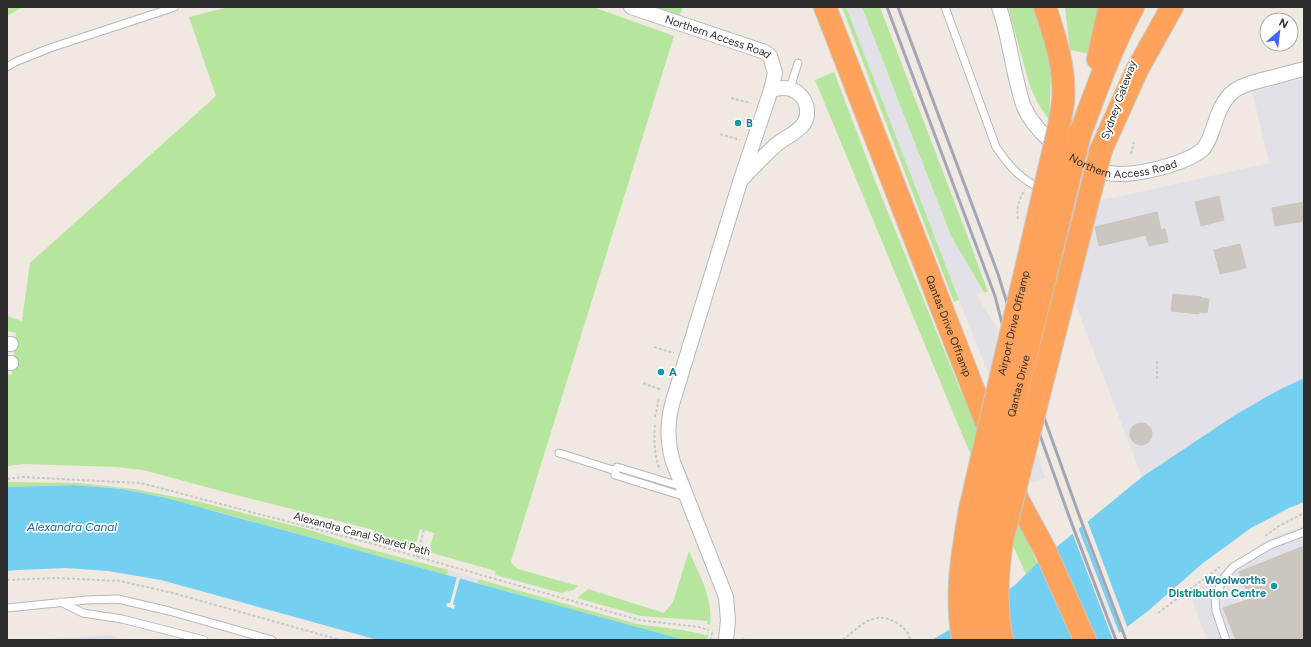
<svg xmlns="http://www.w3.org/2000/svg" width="1311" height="647" font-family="Figtree,sans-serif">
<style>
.industrial{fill:#e3e1e8}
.airport{fill:#dcdee8}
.green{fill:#b6e59e}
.water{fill:#75cff0}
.pier{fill:#efe9e1}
.building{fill:#cbc7bf;stroke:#cbc5ba}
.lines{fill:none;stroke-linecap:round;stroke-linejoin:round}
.lane-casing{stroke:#b4b7c1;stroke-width:9}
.street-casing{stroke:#b4b7c1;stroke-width:16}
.highway-casing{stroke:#c9c9c9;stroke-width:24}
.path{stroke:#c9c9c9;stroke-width:2;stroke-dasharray:3 2;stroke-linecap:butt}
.lane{stroke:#fff;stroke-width:7}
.street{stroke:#fff;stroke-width:14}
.highway{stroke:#ffa35c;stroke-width:22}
.rail{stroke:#a3a6b8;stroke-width:3}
.highway-bridge-casing{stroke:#c9c9c9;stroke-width:24;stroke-linecap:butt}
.highway-bridge{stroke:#ffa35c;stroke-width:22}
.culture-dot{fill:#0f9aa8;stroke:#fff;stroke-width:1.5}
.labels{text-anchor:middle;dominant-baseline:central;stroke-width:3.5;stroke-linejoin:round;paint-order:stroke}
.street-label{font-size:11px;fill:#2e2e2e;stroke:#fff}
.culture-label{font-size:11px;font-weight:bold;fill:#0d838f;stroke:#fff;text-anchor:start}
.water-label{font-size:12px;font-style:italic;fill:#0d6fa3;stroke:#fff}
</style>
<rect width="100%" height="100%" fill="#efe9e1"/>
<g class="industrial">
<path d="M846,7H862L951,236L984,292L976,294L998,330L1045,478L1032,483L959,300Z"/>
<path d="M1304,79V378L1277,391L1235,415L1142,477L1040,212L1131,194L1269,163L1252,91Z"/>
<path d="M1304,525V640H1207L1190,594L1265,541Z"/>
<path d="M448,570L478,579L477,583L447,575Z"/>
</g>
<path class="airport" d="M109,635L126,640H38Z"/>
<g class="green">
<path d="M7,7H23L7,16Z"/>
<path d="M229,7H593L674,36L511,561L512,564L518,569L578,586L573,590L561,593L495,575L496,571L429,552L434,533L420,529L415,547L397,545L372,540L374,530L225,492L143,470L117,467L25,464L7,466V375L12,374L16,333L7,331V316L22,321L30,263L216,96L189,17Z"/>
<path d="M656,7H683L680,15Z"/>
<path d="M842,7H846L959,300L954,302Z"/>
<path d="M862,7H880L969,240L988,292H984L951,236Z"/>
<path d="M1008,7H1036L1046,37L1051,75L1049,120L1037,102L1030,86Z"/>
<path d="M1065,7H1107L1095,55L1070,50Z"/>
<path d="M834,72L878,188L959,387L1037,563L1026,574L964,439L815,80Z"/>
<path d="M7,482L78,483L134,489L196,501L307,529L358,546L448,570L447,575L214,511L122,489L74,485L7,487Z"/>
<path d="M689,551C703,584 717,603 707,640H678L477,583L478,579L637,624L682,630L707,635L710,625L707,624L708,621L641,616L577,598L588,589L664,613L673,602Z"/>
</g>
<g class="water">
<path d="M1304,378V502L1289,508L1251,528L1203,563L1148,611L1110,640H932L989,606L1016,584L1037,563L1142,477L1235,415L1277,391Z"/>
<path d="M74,485L122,489L166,498L684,640H378L161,580L108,571L66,568L18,570L7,571V487Z"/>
</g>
<g class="pier">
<path d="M1087,520L1128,629L1122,633L1081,525Z"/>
<path d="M1078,527L1120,635L1113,640L1072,532Z"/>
<path d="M457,577L460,578L453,604L455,605L454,609L446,606L447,603H450Z"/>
</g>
<g class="building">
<path d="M1219,196L1224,220L1201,226L1195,202Z"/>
<path d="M1304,202V221L1275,226L1272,208Z"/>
<path d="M1157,212L1161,230L1165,229L1168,242L1149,246L1146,235L1099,246L1095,227Z"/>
<path d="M1240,244L1246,268L1220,274L1214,250Z"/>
<path d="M1173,294L1201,297V298L1209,299L1207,313L1199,312V314L1171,311Z"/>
<circle cx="1141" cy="434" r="11"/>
<path d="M1304,546V640H1236L1223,608L1250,599L1239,572Z"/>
</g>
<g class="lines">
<g class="lane-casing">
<g id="lane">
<path d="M945,7L996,147C1009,166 1021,180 1042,189"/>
<path d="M7,67L15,62L50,48L175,7"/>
<path d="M790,88L798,63"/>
<path d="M559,453L616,471"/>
<path d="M617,467L683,487"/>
<path d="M615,475L686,497"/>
<path d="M61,602L83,613L122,619L204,640"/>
<path d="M7,608L86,600L118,599L169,611L272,640"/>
<path d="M1226,640L1216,611L1215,598L1223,579L1233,567L1270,545L1304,532"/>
</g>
</g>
<g class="street-casing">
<g id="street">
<path id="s1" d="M631,7L765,52L770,56L775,73L771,90L741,179L673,401C667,421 667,442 673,462L726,597L728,620L726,640"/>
<path id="s2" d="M999,7C1008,32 1011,60 1018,86C1020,93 1021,100 1024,107C1037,136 1074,163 1104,172C1128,179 1183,165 1202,150C1209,144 1214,125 1217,117C1227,89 1239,86 1266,79C1279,76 1291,72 1304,69"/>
<path d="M743,178C754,167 764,155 776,145C787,135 809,129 807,111C807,105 804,98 799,94C791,86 781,87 771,90"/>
<path d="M7,344H11"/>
<path d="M7,363H11"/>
</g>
</g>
<g class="highway-casing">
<g id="highway">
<path id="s3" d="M825,7L993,440"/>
<path d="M1045,7C1055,37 1066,70 1063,102C1062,110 1060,119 1059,127"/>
<path d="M1098,59L1108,13L1111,7"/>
<path d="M1080,134C1096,91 1111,48 1133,7"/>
<path d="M1101,150L1137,70L1172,7"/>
<path d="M1010,481L1019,502L1045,550L1085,640"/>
</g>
</g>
<g class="path">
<path d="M731,98L751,103"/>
<path d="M720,134L740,140"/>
<path d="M1131,154L1134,142"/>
<path d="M1018,219C1016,207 1019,199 1025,190"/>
<path d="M654,347L674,353"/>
<path d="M1157,361V381"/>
<path d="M643,383L662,390"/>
<path d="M655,417L659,398"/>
<path d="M655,425C654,441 654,455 660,470"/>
<path d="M7,479L22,477L141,483L369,543L639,620L699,627L708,630"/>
<path d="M1265,536L1279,526L1304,513"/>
<path d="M417,557L424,530"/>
<path d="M7,580L55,578L120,581L173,593L340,640"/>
<path d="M1158,613L1220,567"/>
<path d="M742,639L744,640"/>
<path d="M710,640L713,630"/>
<path d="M843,640C860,626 874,609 897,623C904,628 909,632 910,640"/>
</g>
<use href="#lane" class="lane"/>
<use href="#street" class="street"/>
<use href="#highway" class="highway"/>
<g class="rail">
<path d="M887,7L995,296L1007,343L1070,519L1116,640"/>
<path d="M898,7L998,274L1031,381L1079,515L1126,640"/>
</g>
<g class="highway-bridge-casing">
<g id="highway-bridge">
<path id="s4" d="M963,640C955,592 962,557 970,509L1059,127"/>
<path id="s5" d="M981,640L976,599L978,567L982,535L1080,134"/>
<path d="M1002,640C995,607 997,573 1002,541L1101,150"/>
</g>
</g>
<use href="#highway-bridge" class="highway-bridge"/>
</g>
<g class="culture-dot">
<circle cx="738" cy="123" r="4"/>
<circle cx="661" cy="372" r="4"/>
<circle cx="1274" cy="586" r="4"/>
</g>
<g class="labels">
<g class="street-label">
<text stroke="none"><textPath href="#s1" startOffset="92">Northern Access Road</textPath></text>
<text transform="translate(1119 100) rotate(-70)">Sydney Gateway</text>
<text stroke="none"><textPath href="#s2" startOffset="227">Northern Access Road</textPath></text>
<text stroke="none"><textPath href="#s4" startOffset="323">Airport Drive Offramp</textPath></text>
<text stroke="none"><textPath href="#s3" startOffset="342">Qantas Drive Offramp</textPath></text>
<text stroke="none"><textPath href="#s5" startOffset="259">Qantas Drive</textPath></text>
<text transform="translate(362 534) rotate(15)">Alexandra Canal Shared Path</text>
</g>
<g class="culture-label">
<text x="746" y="123">B</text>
<text x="669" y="372">A</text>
<text x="1266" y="580" text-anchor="end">Woolworths<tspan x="1266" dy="13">Distribution Centre</tspan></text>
</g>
<g class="water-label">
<text x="72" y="527">Alexandra Canal</text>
</g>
</g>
<rect width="1311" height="647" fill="none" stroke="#2e2e2e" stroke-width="16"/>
<g transform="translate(1279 32) rotate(28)"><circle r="19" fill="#ffffff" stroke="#ababab"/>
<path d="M0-3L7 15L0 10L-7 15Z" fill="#4264fb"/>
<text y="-6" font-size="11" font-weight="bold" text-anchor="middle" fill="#2e2e2e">N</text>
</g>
</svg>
